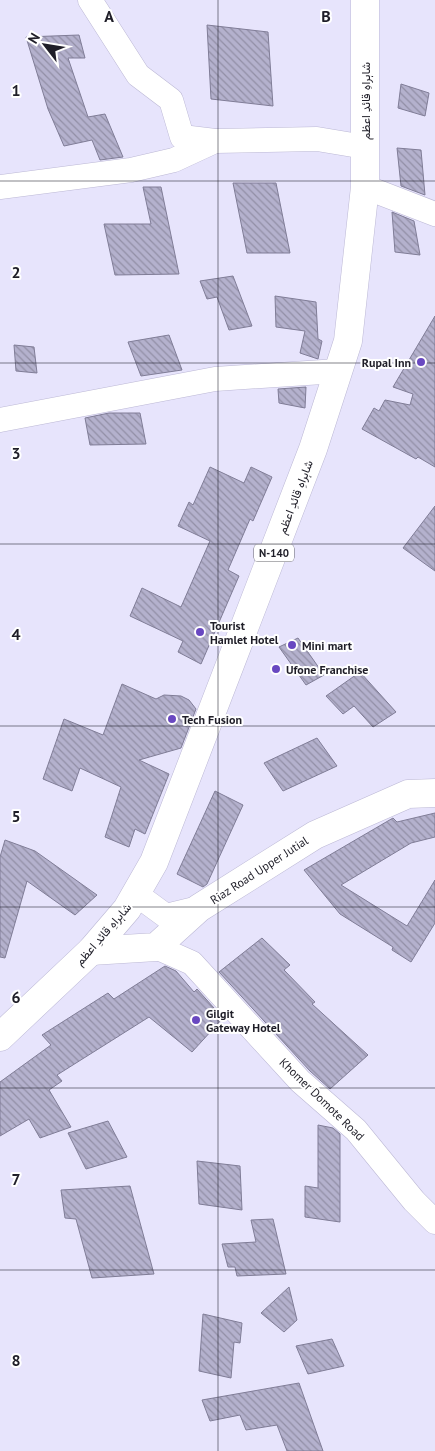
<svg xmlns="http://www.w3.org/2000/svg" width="435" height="1451" font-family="'PT Sans',Vazirmatn,sans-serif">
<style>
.building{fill:url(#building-back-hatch);stroke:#807d97}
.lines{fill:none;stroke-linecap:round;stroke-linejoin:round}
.minor-casing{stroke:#bcb8d5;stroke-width:25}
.major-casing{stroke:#bcb8d5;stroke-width:29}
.highway-casing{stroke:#bcb8d5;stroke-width:29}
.minor{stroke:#fff;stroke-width:24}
.major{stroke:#fff;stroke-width:28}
.highway{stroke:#fff;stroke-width:28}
.grid{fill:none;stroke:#1f1e28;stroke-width:1;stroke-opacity:0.55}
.poi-dot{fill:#6948c1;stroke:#fff;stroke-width:2}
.labels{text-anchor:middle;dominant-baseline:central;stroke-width:4;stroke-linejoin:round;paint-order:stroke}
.shield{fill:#fff;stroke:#626268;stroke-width:1}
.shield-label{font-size:11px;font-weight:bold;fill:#1f1e28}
.street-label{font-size:12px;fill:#1f1e28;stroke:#fff}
.poi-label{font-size:12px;font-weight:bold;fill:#1f1e28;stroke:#fff;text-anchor:start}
.grid-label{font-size:16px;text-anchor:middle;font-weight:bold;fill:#1f1e28;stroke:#fff;stroke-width:4;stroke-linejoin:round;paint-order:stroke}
</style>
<defs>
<pattern id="building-back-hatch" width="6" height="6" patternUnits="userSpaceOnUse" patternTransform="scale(1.25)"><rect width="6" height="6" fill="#b4b1cd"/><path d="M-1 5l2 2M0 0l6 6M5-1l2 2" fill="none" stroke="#928fa6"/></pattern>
</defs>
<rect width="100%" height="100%" fill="#e7e4fc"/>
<g class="building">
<path d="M207,25L268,32L273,106L211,99Z"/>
<path d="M79,35L85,58H68L88,117L105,114L123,157L100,160L92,140L64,146L48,109L26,37Z"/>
<path d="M401,84L429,93L425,116L398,108Z"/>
<path d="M397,148L421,150L425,195L401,186Z"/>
<path d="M233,183H276L290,253H247Z"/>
<path d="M143,187H161L179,274L115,275L104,224H151Z"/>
<path d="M392,212L414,221L420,255L395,252Z"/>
<path d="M233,276L252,326L229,330L217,297L207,299L200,281Z"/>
<path d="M275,296L316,302L318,339L322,341L318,359L300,353L305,331L276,327Z"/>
<path d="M435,316V467L418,457L416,459L362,429L374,408L379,411L385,400L410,405L413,394L393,387Z"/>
<path d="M169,335L182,370L141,376L128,342Z"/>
<path d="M14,345L34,347L37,373L16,371Z"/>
<path d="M306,387L305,408L279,403L278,389Z"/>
<path d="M109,413H140L146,444L90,445L85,418Z"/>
<path d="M210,467L244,483L251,467L272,477L253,521L250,519L228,570L239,576L201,664L178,652L183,641L130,616L142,588L181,607L210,541L178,526L189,502L193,505Z"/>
<path d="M435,506V571L403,548Z"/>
<path d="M298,638L324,675L306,685L279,647Z"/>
<path d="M360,672L396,712L373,727L354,706L343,714L326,696Z"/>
<path d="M122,684L156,699L164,695L181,696L189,700L196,709L181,748L139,760L169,774L145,834L135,829L129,847L105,837L121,787L80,768L72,791L43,779L64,719L103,735Z"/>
<path d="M317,738L337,766L283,791L264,763Z"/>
<path d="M215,791L243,805L207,884L203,887L177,874Z"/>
<path d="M435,813V837L411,843L341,885L407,926L435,880V923L411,962L392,950L393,947L340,914L304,870L393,818L397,822Z"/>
<path d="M5,840L35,851L97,895L75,915L27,881L5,958L0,957V857Z"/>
<path d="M262,938L290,965L284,970L315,1002L312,1004L368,1055L330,1089L310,1071L219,972Z"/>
<path d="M165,966L176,971L194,992L197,989L223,1018L192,1052L149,1017L57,1075L62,1081L49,1090L71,1127L40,1138L29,1119L0,1136V1082L51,1045L42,1035L108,993L114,999Z"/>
<path d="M108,1121L127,1157L86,1169L68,1133Z"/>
<path d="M318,1125L333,1128L340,1134V1222L305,1217V1186L318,1188Z"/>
<path d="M197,1161L240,1166L242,1210L199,1204Z"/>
<path d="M130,1186L154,1274L92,1278L76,1219L65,1218L61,1190Z"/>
<path d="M273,1219L286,1274L237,1276L235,1267H228L222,1244L256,1242L251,1220Z"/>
<path d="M289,1287L297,1320L284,1332L261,1313Z"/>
<path d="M203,1314L242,1323L240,1343L234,1342L231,1378L199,1371Z"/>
<path d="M332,1339L344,1366L308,1374L296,1346Z"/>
<path d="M299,1383L323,1451H287L277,1425L246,1430L240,1415L210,1421L202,1400Z"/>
</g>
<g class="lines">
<g class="minor-casing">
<g id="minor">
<path d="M90,0L138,75L171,100L182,137L215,141L317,139L365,147"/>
<path d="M0,187L131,170L174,160L215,141"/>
<path d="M365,187L435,214"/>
<path d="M0,420L215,379L338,371"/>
<path d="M136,894L166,916L199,908"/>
<path d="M156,947L192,963L300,1081L356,1130L414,1201L435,1222"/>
</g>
</g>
<g class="major-casing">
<path id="major" d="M91,951L156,947L199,908L315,835L408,794L435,793"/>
</g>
<g class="highway-casing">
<path id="highway" d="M0,1037L91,951L127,909L154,862L313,449L348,341L365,187V0"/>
</g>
<use href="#minor" class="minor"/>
<use href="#major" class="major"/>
<use href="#highway" class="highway"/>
</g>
<path class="grid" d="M218,0V1451M0,181H435M0,363H435M0,544H435M0,726H435M0,907H435M0,1088H435M0,1270H435"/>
<g class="poi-dot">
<circle cx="421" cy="362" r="5"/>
<circle cx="200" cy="632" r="5"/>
<circle cx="292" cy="645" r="5"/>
<circle cx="276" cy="669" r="5"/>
<circle cx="172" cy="719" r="5"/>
<circle cx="196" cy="1020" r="5"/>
</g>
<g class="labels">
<rect class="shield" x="254" y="544.5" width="40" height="17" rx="4"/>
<g class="shield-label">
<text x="274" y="553">N-140</text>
</g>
<g class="street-label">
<text transform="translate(365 101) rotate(-90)">شاہراہِ قائدِ اعظم</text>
<text transform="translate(295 497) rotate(-69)">شاہراہِ قائدِ اعظم</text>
<text transform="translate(259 870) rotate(-33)">Riaz Road Upper Jutial</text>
<text transform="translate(103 934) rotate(-49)">شاہراہِ قائدِ اعظم</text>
<text transform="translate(322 1099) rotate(44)">Khomer Domote Road</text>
</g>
<g class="poi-label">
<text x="411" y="362" text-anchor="end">Rupal Inn</text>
<text x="210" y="625">Tourist<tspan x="210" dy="14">Hamlet Hotel</tspan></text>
<text x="302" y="645">Mini mart</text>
<text x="286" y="669">Ufone Franchise</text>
<text x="182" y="719">Tech Fusion</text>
<text x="206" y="1013">Gilgit<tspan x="206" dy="14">Gateway Hotel</tspan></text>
</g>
</g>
<g class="grid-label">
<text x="109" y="22">A</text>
<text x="326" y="22">B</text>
<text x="16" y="96">1</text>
<text x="16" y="278">2</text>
<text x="16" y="459">3</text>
<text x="16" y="640">4</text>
<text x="16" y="822">5</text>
<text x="16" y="1003">6</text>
<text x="16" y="1185">7</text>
<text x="16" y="1366">8</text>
</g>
<g transform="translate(45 45) rotate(301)" stroke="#ffffff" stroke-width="4" paint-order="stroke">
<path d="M0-4L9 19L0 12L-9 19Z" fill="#1f1e28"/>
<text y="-8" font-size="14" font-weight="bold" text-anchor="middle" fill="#1f1e28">N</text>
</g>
</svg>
